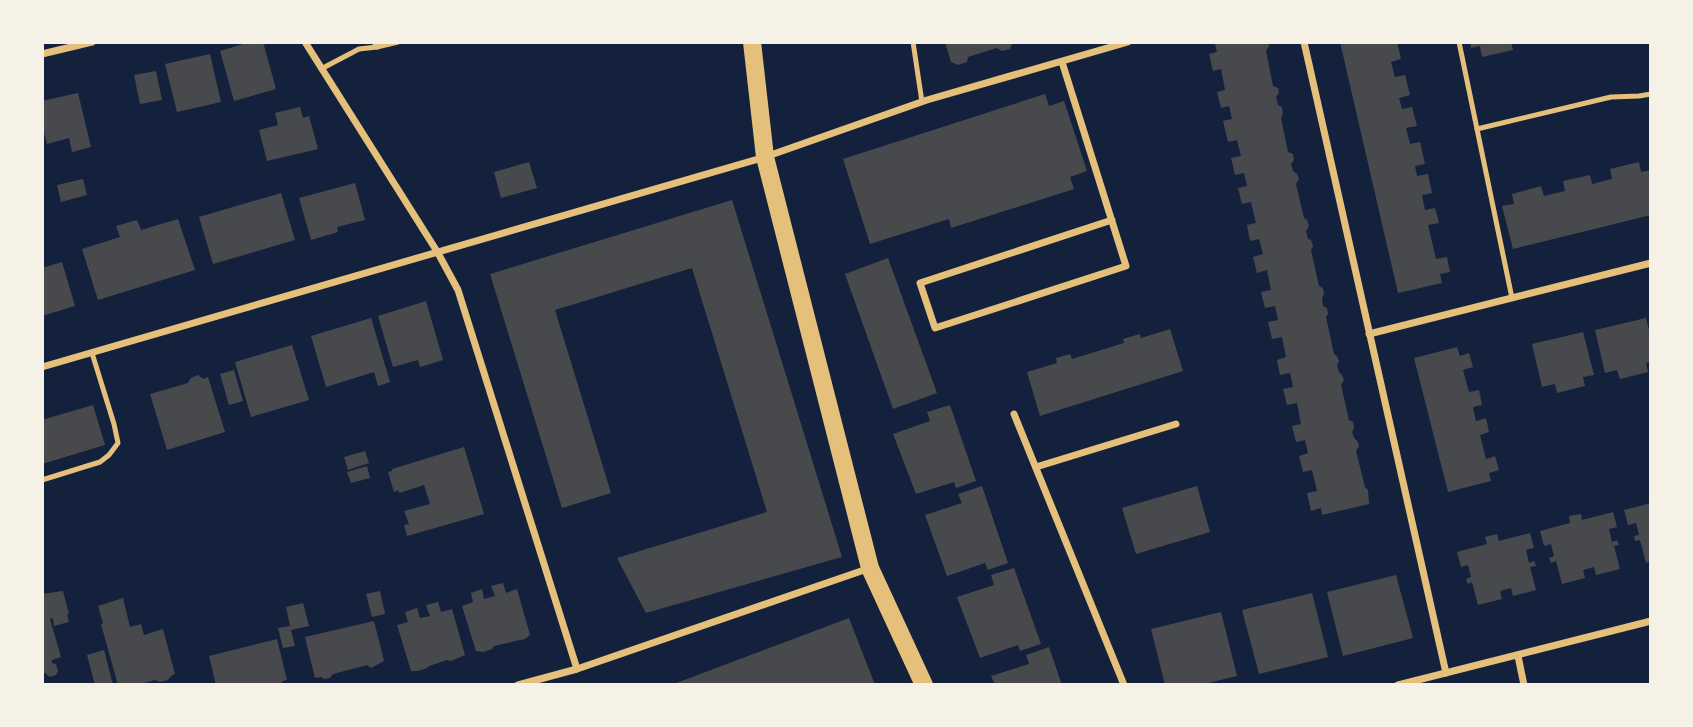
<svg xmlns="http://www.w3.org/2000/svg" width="1693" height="727" font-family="'Golos Text',sans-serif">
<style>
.building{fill:#48494c}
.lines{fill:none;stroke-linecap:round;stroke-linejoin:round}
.service{stroke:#e5c07b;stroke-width:5}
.minor{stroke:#e5c07b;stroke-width:7}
.primary{stroke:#e5c07b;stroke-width:18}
</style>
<rect width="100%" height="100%" fill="#14213d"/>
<g class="building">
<path d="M250,42H263L276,89L234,101L220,51Z"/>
<path d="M945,42H1013L1010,49L1002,51L997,48L968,57L967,62L958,65L951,62Z"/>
<path d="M1225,42H1268L1269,46L1266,51L1273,86L1278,88L1279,93L1276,97L1278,105L1282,107L1283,113L1281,118L1288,152L1293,154L1294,160L1291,164L1293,171L1297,174L1299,179L1296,184L1304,218L1307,220L1309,226L1306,231L1308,239L1311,240L1313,246L1311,250L1319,286L1323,288L1324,294L1322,298L1323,306L1327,308L1328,314L1326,317L1334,354L1337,356L1339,361L1337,365L1339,372L1342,375L1344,380L1341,385L1349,420L1353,422L1354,428L1352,432L1354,438L1358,442L1359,446L1356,451L1365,487L1368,490L1369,504L1322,515L1321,508L1311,511L1307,493L1317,491L1312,470L1303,472L1299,456L1308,453L1305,440L1296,442L1292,426L1301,424L1297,403L1287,405L1283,389L1293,387L1290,373L1280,375L1277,360L1286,357L1282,337L1272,339L1268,322L1278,320L1275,306L1265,308L1261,292L1271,290L1267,270L1257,273L1253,257L1263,254L1259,239L1250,241L1247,225L1256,223L1251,202L1242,204L1238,188L1247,186L1244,173L1235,175L1231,158L1241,156L1237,140L1228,142L1223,121L1232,119L1229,106L1221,108L1217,92L1225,90L1221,69L1213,71L1209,54L1217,52L1215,44Z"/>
<path d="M1340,42H1397L1401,59L1391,62L1395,77L1405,75L1410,95L1399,98L1402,109L1412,107L1417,126L1406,128L1410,144L1420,142L1425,164L1415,166L1417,176L1428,174L1432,193L1422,195L1425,210L1435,208L1439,223L1428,225L1436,259L1447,257L1450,272L1440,274L1442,283L1398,293Z"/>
<path d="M1470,42H1511L1513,50L1482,57L1480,46L1471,48Z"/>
<path d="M210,54L221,102L177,112L165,64Z"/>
<path d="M156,71L162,100L140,104L134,75Z"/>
<path d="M78,93L91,147L72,152L69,138L47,144L42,125V101Z"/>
<path d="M1045,94L1049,106L1064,101L1087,171L1070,177L1074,189L951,228L949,219L870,244L843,159Z"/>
<path d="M300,107L303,118L309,116L318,149L267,161L259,130L278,125L275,113Z"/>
<path d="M529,162L537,188L501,198L494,172Z"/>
<path d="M1639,162L1641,172L1651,170V215L1513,249L1502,206L1514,204L1512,194L1541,186L1544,196L1552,194L1565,191L1563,181L1590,175L1592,184L1612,179L1610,169Z"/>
<path d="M83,179L87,195L61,202L57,185Z"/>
<path d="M355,183L365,220L337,227L338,232L311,240L299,198Z"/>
<path d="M281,193L295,240L213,264L199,217Z"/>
<path d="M732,200L842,557L646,613L617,558L767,512L692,268L555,310L611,493L562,508L490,274Z"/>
<path d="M178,219L195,270L98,300L82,249L120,237L116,226L137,220L141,230Z"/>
<path d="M888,258L937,393L893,409L845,274Z"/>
<path d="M62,262L75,306L42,316V268Z"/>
<path d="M426,301L443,360L420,367L418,360L393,367L378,316Z"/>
<path d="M371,318L390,382L378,386L374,372L326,387L311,336Z"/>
<path d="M1646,318L1651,338V362L1646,363L1648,372L1620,379L1617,370L1605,373L1595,330Z"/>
<path d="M1170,329L1183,371L1040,416L1027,372L1057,363L1056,358L1070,354L1072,359L1124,343L1123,339L1140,334L1141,338Z"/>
<path d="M1583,332L1594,375L1583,377L1585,386L1557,393L1555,384L1542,387L1532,344Z"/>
<path d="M292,345L309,400L251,417L235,362Z"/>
<path d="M1457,347L1460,356L1469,353L1473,367L1463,370L1469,392L1479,390L1482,405L1473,407L1476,421L1486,418L1489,432L1480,435L1486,459L1495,456L1499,470L1489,473L1491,481L1448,492L1414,358Z"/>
<path d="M234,370L243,401L229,405L220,374Z"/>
<path d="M198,375L203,379L208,377L225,432L167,450L150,394L188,383L191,378Z"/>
<path d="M93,405L105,445L42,464V420Z"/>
<path d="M950,405L976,481L956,488L954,482L916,494L893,434L930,421L927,412Z"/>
<path d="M464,447L484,514L407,536L404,525L409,524L404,511L430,504L424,485L399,493L398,490L394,492L388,472L392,471V469Z"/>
<path d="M365,451L369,463L348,470L344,457Z"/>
<path d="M367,466L370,478L351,483L347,472Z"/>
<path d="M982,486L1008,563L988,570L985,563L947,576L925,515L962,503L958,494Z"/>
<path d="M1197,486L1210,532L1136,554L1122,508Z"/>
<path d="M1651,503V561L1646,563L1640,540L1635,541L1634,536L1639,535L1636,523L1628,525L1624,510Z"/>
<path d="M1613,512L1617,527L1609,529L1612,542L1617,540L1619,545L1614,546L1620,569L1596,575L1594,567L1583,570L1585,578L1562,584L1556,561L1551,563L1549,558L1554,556L1551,544L1544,546L1540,531L1570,523L1569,516L1581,514L1582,520Z"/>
<path d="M1530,533L1534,548L1526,550L1529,563L1534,561L1536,566L1530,567L1536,590L1513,596L1511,588L1500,591L1502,599L1478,605L1472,582L1468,584L1466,579L1471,577L1468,565L1461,567L1457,552L1487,544L1485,537L1497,534L1499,541Z"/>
<path d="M1014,568L1041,644L1020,651L1018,645L980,658L957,597L994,585L991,575Z"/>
<path d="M1396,575L1413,638L1343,656L1327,592Z"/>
<path d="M503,583L506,593L517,589L530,635L525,639L494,646L492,649L483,652L476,651L462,606L473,602L471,593L482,589L484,599L495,596L491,586Z"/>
<path d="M63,591L69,614H67L69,622L54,626L53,618L50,619L61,657L52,660V663L56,664L58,671L56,675L50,677L45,673H42V594Z"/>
<path d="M380,591L385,614L372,617L366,594Z"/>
<path d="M1312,593L1328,657L1259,674L1242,610Z"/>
<path d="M123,598L130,627L141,624L144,635L163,629L175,674L171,676L168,680L160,682L155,680L137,685H118L101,624L103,623L98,606Z"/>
<path d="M438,602L441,612L452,609L465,655L451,661L447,660L429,666L427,668L418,671H411L397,625L408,622L405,612L417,608L420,618L430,616L426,605Z"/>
<path d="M303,603L309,626L291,630L295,646L283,648L278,628L290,626L286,607Z"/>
<path d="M1221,612L1237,676L1200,685H1165L1151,629Z"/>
<path d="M849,618L875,685H671Z"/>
<path d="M374,621L384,661L371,668L367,665L333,674L330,678L324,679L321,677L315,678L305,637Z"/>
<path d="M277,639L287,680L283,681L279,685L271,684L216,685L209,656Z"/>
<path d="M1049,647L1062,685H995L991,676L1029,664L1026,655Z"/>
<path d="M104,650L113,685H95L87,655Z"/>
</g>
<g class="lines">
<g class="service">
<path d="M374,42L377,47L398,42"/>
<path d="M913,42L922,102"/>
<path d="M1459,42L1512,298"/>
<path d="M321,69L359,49L377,47"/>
<path d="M1477,129L1611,97L1639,96L1651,94"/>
<path d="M42,480L100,462L109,455L118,443L114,424L92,353"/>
</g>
<g class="minor">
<path d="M305,42L438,253L458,290L577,669"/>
<path d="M1304,42L1446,673"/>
<path d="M42,54L92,42"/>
<path d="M1062,62L1126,266L935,328L920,283L1112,220"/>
<path d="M1369,334L1651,263"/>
<path d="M42,367L765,157L927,100L1128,42"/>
<path d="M1014,414L1124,685"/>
<path d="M1036,467L1176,424"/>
<path d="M1518,656L1524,685"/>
<path d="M518,685L577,669L870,568"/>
<path d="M1398,685L1651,621"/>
</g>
<path class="primary" d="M752,42L765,157L870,568L924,685"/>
</g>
<rect width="1693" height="727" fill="none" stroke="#f6f1e7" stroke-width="88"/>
</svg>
